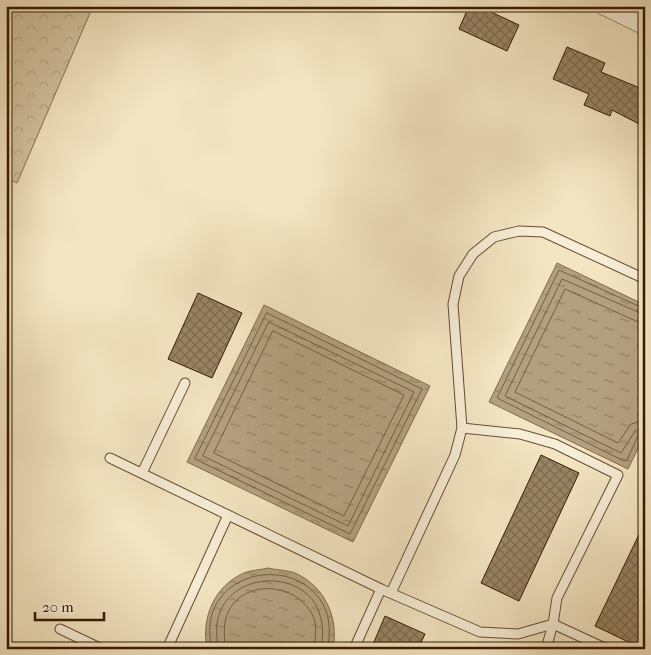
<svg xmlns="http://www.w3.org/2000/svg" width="651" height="655" font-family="'IM FELL French Canon',serif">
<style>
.park{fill:url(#park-crowns);stroke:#846f51}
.water{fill:url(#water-ripples);stroke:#816b4d}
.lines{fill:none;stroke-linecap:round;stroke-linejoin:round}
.shore{stroke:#745e40;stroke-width:1}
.building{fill:url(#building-cross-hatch);stroke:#361b01}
.lane-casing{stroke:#654e31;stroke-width:11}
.street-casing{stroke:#654e31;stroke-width:19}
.lane{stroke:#f7eed7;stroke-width:9}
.street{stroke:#f7eed7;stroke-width:18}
</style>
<defs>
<pattern id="park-crowns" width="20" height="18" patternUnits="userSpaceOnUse" patternTransform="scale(1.25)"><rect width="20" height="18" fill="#d3c3a1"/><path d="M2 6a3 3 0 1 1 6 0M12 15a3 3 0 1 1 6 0" fill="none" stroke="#b6a789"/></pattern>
<pattern id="water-ripples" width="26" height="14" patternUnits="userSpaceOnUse" patternTransform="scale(1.25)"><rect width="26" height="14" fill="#b3a080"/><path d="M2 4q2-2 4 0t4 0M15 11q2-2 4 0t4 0" fill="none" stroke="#928266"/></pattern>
<pattern id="building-cross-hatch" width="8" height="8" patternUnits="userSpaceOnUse" patternTransform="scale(1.25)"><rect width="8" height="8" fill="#988465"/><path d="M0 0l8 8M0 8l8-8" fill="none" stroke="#7d6b51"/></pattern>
</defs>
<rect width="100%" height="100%" fill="#f3e5c2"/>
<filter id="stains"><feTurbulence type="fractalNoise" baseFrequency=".004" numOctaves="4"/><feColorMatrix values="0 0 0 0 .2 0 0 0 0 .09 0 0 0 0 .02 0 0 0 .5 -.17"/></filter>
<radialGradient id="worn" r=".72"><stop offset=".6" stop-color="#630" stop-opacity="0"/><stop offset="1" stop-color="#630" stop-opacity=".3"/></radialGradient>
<path class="park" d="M6,6H93L17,183L6,178Z"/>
<g class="water">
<path d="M557,263L645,305V434L628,469L489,402Z"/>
<path d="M264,305L430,386L353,542L187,462Z"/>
<path d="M268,568C276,570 287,570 295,573C325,586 339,618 333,649H207C201,618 214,586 244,573C251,570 260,570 268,568Z"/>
</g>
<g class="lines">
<g class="shore">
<path d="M645,309L559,270L497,398L624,461L627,460L638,436L645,434"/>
<path d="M267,313L422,389L350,534L195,459Z"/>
<path d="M645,315L562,279L505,396L621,453L635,431L645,428"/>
<path d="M269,322L414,392L348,526L203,456Z"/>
<path d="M645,323L636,321L565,289L515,392L618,443L631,424L645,420"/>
<path d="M273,331L404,395L344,516L214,453Z"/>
<path d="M211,649C210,636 208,624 213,611C232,563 307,562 326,611C331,624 329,636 328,649"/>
<path d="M218,649C217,636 215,627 219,615C233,570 307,569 320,615C324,627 322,637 322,649"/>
<path d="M225,649C225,638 223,629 226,618C238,578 295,581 312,614C318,625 315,637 314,649"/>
</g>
</g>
<g class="building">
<path d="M469,6H478L519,25L507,51L459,29Z"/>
<path d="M567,47L605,63L601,72L645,90V127L612,110L610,116L584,105L589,94L553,79Z"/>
<path d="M198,293L242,313L212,378L168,359Z"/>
<path d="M541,455L579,473L519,601L481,583Z"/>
<path d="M645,522V649H643L595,626Z"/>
<path d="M385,616L425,634L418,649H371Z"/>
</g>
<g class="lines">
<g class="lane-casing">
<g id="lane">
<path d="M462,428L520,434L555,444L618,475L557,598L553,624L546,649"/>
<path d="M110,458L381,589L480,632L518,634L553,624L607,649"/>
<path d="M142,473L185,383"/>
<path d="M391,593L455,455L462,428L453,304L459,276L473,254L494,237L519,231L543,232L645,279"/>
<path d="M60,629L102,649"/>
<path d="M167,649L228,515"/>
<path d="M354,649L381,589"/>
</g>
</g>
<g class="street-casing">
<path id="street" d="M604,6L645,26"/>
</g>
<use href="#lane" class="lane"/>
<use href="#street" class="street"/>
</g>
<rect width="651" height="655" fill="none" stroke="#f3e5c2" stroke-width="25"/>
<rect x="8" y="8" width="636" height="640" fill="none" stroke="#361b01" stroke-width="2.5"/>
<rect x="12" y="12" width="626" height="630" fill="none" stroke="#361b01"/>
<path d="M35 612v8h69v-8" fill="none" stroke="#361b01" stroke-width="2.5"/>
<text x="42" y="612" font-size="15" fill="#361b01" stroke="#f7eed7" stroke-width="4" paint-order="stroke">20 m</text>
<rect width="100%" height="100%" filter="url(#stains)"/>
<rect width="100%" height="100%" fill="url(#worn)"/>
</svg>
